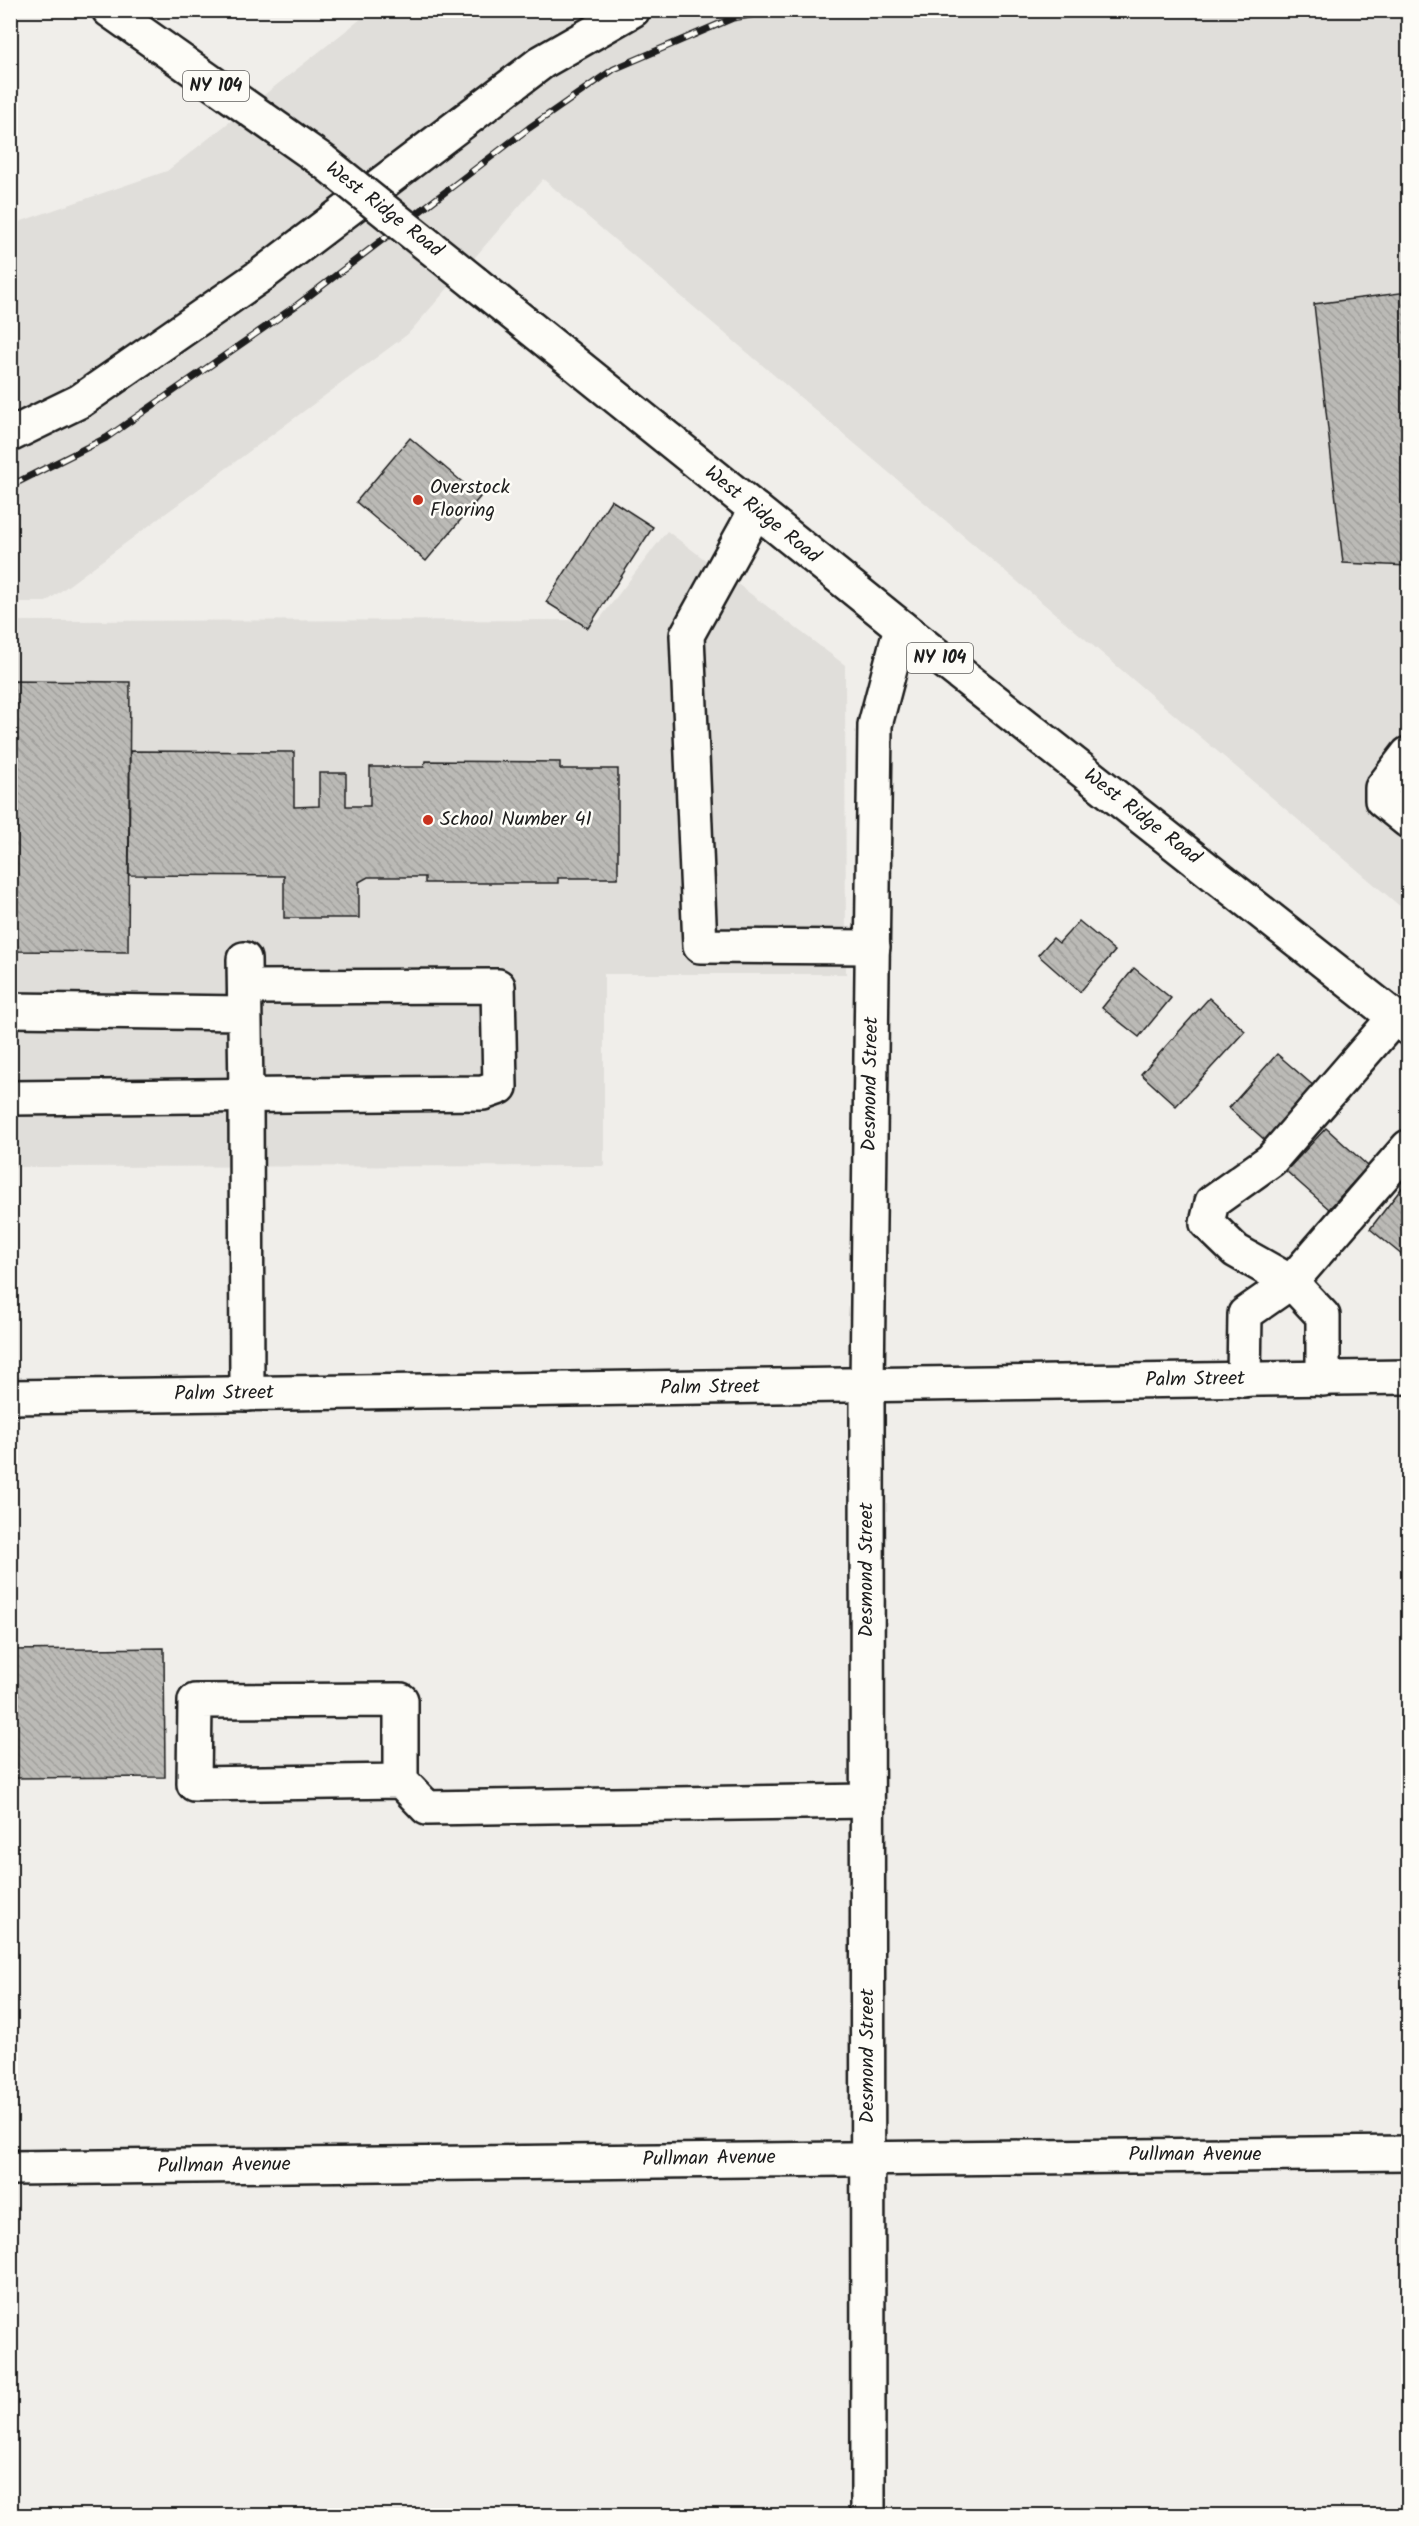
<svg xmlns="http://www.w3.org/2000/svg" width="1419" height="2526" font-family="Kalam,sans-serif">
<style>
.built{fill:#e0deda}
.building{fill:url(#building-back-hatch);stroke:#1c1c1c;stroke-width:1.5}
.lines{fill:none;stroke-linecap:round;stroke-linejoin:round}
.minor-casing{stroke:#1c1c1c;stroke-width:38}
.highway-casing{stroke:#1c1c1c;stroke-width:38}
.minor{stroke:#fdfcf7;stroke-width:33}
.highway{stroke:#fdfcf7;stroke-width:33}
.rail-casing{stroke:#1c1c1c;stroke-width:7}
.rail{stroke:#fdfcf7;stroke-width:4.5;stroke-dasharray:14;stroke-linecap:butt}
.highway-bridge-casing{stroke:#1c1c1c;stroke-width:38;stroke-linecap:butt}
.highway-bridge{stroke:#fdfcf7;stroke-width:33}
.poi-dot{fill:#c8321e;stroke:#fdfcf7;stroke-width:2}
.labels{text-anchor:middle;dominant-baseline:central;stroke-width:5;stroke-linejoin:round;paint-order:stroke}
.shield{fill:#fdfcf7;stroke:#605f5e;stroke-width:1.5}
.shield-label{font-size:18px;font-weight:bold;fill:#1c1c1c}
.street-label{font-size:20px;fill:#1c1c1c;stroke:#fdfcf7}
.poi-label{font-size:20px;fill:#1c1c1c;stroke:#fdfcf7;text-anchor:start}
</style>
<defs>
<pattern id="building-back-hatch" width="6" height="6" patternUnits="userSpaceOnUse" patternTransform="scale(1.5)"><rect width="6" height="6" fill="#bbbab6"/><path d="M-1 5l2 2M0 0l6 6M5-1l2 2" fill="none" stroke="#a09f9c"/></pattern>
</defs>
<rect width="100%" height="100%" fill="#f0eeea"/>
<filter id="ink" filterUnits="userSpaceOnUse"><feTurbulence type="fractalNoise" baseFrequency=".0167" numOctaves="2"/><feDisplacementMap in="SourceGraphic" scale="12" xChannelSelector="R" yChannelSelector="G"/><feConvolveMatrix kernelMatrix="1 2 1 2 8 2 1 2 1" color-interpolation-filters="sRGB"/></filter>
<g filter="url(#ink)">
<g class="built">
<path d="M371,11H1408V913L543,179L408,334L46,602H11L10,225L167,171Z"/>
<path d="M667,531L845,665L846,974H604V1166L11,1167L10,621L599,620Z"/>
</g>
<g class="building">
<path d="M1408,292V566L1343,563L1314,304Z"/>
<path d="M410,438L480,497L426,561L356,502Z"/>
<path d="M611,500L653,527L588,628L546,602Z"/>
<path d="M10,681L130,682L128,952L10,951Z"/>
<path d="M130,751L294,752V807L319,806V773H346V806H370V767H424L425,761L560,762V769H618V878H558V883H425V877H368L359,882V918H284V876L129,875Z"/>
<path d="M1079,921L1115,951L1080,992L1038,955L1053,938L1059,943Z"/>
<path d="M1134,968L1171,998L1139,1037L1102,1008Z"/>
<path d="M1209,998L1245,1031L1176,1106L1141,1074Z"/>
<path d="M1277,1054L1315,1087L1267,1142L1229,1108Z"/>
<path d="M1326,1128L1368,1166L1329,1209L1286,1171Z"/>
<path d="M1408,1180V1260L1370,1229Z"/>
<path d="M164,1648L165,1777L10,1778V1650Z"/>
</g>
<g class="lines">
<g class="minor-casing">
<g id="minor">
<path d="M10,435L80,401L260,276L542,62L633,10"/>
<path d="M756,510L687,635L700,946L873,947"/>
<path d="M1408,754L1382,788V800L1408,821"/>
<path d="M244,959L246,1093L247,1394"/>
<path d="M10,1010L244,1013"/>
<path d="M1395,1017L1271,1160L1212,1202L1207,1223L1236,1251L1291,1282L1408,1147"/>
<path d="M10,1098L483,1093L500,1087L498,986L245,987"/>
<path d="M1244,1380L1245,1314L1291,1282L1323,1316V1379"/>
<path d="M10,1397L1408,1377"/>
<path d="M401,1781V1700L195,1701L194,1784L401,1781L427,1808L867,1801"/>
<path d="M10,2168L1408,2153"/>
<path d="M868,2516L867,1386L875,725L901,627"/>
</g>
</g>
<g class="highway-casing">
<g id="highway">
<path d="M109,10L323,161"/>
<path d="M475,283L901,627L1408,1028"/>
</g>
</g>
<use href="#minor" class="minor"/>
<use href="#highway" class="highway"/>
<g class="rail-casing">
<path id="rail" d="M10,486L106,438L297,305L529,128L614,69L733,18L779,10"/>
</g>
<use href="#rail" class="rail"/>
<g class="highway-bridge-casing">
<path id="highway-bridge" d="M323,161L475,283"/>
</g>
<use href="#highway-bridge" class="highway-bridge"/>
</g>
</g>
<g class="poi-dot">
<circle cx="418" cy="500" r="6"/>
<circle cx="428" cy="820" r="6"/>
</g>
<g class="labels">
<g class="shield">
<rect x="183" y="71" width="66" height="30" rx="4.5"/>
<rect x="907" y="643" width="66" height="30" rx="4.5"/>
</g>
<g class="shield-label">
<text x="216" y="86">NY 104</text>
<text x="940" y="658">NY 104</text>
</g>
<g class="street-label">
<text transform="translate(384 210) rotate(38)">West Ridge Road</text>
<text transform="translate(762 515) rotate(39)">West Ridge Road</text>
<text transform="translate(1142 817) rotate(38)">West Ridge Road</text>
<text transform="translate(871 1084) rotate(-89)">Desmond Street</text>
<text transform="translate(1195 1380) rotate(-1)">Palm Street</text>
<text transform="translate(710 1388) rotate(-1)">Palm Street</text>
<text transform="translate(224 1394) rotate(-1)">Palm Street</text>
<text transform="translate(867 1570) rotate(-90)">Desmond Street</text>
<text transform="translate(868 2056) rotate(-90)">Desmond Street</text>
<text x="1195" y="2155">Pullman Avenue</text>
<text transform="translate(709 2159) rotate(-1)">Pullman Avenue</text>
<text transform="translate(224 2166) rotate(-1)">Pullman Avenue</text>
</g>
<g class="poi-label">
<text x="430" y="488">Overstock<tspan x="430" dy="23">Flooring</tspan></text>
<text x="440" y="820">School Number 41</text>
</g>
</g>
<rect width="1419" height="2526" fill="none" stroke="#fdfcf7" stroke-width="36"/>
<rect x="18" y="18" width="1383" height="2490" fill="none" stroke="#1c1c1c" stroke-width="2" filter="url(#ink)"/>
</svg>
